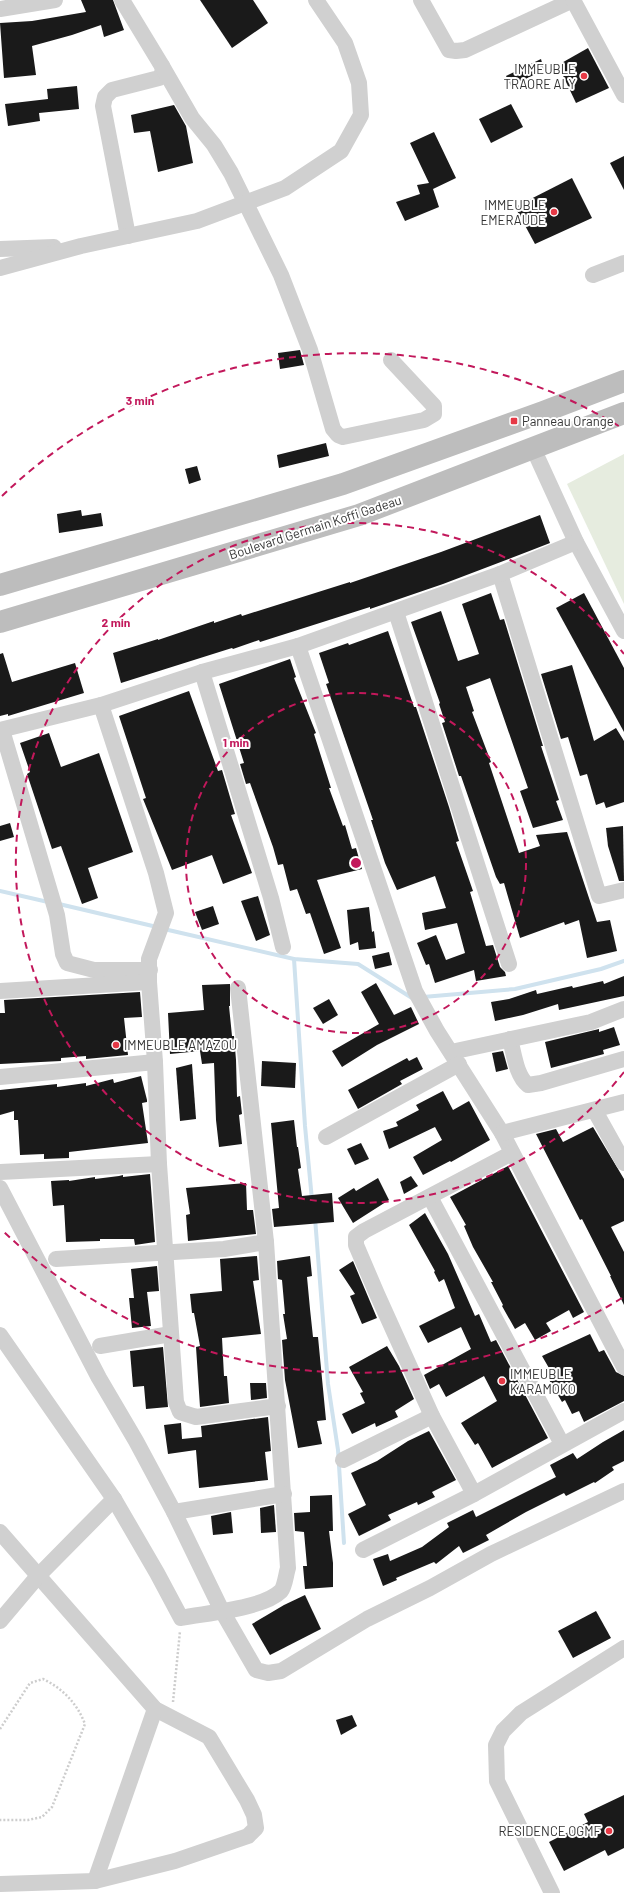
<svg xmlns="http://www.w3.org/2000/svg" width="624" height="1893" font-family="Barlow,sans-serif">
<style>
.green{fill:#e6ecdf}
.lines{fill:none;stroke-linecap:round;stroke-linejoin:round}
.stream{stroke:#cfe2ee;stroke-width:4}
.building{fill:#1a1a1a}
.path{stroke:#cdcdcd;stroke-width:2.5;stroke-dasharray:2 2;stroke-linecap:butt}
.minor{stroke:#d0d0d0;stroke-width:16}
.secondary{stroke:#bdbdbd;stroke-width:22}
.ring{fill:none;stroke:#c2185b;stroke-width:2;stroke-dasharray:7 5}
.poi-dot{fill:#e63946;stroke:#fff;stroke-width:1.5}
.labels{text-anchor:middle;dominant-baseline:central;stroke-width:4;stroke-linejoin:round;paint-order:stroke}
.poi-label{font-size:13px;fill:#333;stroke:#fff;text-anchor:end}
.street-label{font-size:13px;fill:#333;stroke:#fff}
.centre{fill:#c2185b;stroke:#fff;stroke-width:2}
.ring-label{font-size:12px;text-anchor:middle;font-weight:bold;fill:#c2185b;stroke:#fff;stroke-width:4;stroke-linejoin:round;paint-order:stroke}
</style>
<rect width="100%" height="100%" fill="#fff"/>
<path class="green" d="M624,454V604L567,484Z"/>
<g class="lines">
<g class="stream">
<path d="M0,891L48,902"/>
<path d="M59,904L157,927"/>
<path d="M164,929L294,959L358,964L412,998"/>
<path d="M294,959L305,1126L312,1200"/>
<path d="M423,997L515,989L601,969L624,961"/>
<path d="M315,1218L328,1384L338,1450L344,1543"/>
</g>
</g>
<g class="building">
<path d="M81,0H113L124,30L104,37L101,25L72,35L32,46L36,75L4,78L0,23L32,21L86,12Z"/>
<path d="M200,0H253L268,23L232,48Z"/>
<path d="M588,48L609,88L576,103L558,65Z"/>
<path d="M541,59L544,70L511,86L506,76Z"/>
<path d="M77,86L79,109L39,113L40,121L8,126L5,104L48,99L47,89Z"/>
<path d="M511,104L523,127L491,143L479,119Z"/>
<path d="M174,105L186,126L193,163L158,172L150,131L134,133L131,115Z"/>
<path d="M434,132L456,178L433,189L439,207L405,221L396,202L420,194L417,185L429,183L410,143Z"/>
<path d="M624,156V190L610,163Z"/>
<path d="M572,178L592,218L535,244L515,207Z"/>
<path d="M300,350L304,365L280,369L278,353Z"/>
<path d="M326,443L329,456L279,468L277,455Z"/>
<path d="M197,466L201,480L189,484L185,469Z"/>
<path d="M81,510L82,516L101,513L103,526L59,533L57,514Z"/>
<path d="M540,515L550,543L532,550L443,584L370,609V607L260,642L259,640L233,649L232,648L121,683L113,653L158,639V640L214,621V623L241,614L242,616L350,582V583L441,552Z"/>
<path d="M491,593L500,620L504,619L543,746H541L559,800L556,801L563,820L533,828L520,791L528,788L490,678L466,687L474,711L472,712L491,762L489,763L519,853L540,846L536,835L567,832L597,922L610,920L617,951L587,958L579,920L565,925L564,922L520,938L504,883L500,884L496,877L461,776H459L442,723L445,722L439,704L440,703L411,622L441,611L458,661L479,654L462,604Z"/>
<path d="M584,593L624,668V732L556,608Z"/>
<path d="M388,631L414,707H416L419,716L449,807L459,841L456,842L473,891L470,892L486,946L493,945L500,967L505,972L506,976L476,981L474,970L435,983L429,964L426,965L417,943L436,935L446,960L465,953L457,923L425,930L422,913L446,908L435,876L397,890L385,863L371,820H373L326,684L329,683L319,653L348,643L349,645Z"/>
<path d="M3,653L12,682L75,663L84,693L8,716V714L0,716V654Z"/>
<path d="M290,659L296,677L294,678L316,733L314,734L331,788H329L343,826L345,825L352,849L356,848L362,869L317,880L341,948L324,954L310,913L306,914L297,889L290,891L283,864L278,865L273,847L250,783L246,784L240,764L244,763L219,684Z"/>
<path d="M572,665L594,741L616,728L624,741V802L606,808L604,802L596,805L587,774L580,776L568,737L561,739L541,674Z"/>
<path d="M189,691L218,771L222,770L235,814L231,815L252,873L223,884L212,855L172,870L143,799L146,798L119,716Z"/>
<path d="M49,733L61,767L99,753L133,852L88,868L98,898L82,904L61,846L52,849L27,774L30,772L20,743Z"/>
<path d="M10,823L14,837L0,841V826Z"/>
<path d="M623,826L624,881H619L608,846L606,828Z"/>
<path d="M258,896L270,935L256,941L241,901Z"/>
<path d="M213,906L219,924L202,930L195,912Z"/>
<path d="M369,907L372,932L374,931L376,948L359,950L358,942L350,945L347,910Z"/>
<path d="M389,952L392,965L375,969L372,956Z"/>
<path d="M624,976V996L559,1010L558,1004L523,1015L495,1021L491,1002L509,999L536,990L537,994L572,986L573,988L603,981L604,984Z"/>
<path d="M376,983L394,1015L411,1007L419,1024L377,1045L342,1067L332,1051L379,1024L361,992Z"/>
<path d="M230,984V1006H229L232,1036H234L236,1060L237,1097L240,1096L242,1114L239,1115L242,1144L219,1147L216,1120L214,1063L202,1064L200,1051L170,1054L168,1013L204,1010L202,985Z"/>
<path d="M140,992L142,1017L124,1018L128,1055L86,1059V1056L61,1058V1061L0,1064V1013H5L4,1000Z"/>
<path d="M329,999L338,1015L323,1024L313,1008Z"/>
<path d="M614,1027L620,1045L603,1050L604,1054L551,1068L545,1042L599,1029V1032Z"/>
<path d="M503,1051L508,1069L496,1072L492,1053Z"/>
<path d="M417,1057L423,1069L400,1081L402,1084L358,1109L348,1090L407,1058L409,1061Z"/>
<path d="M262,1061L296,1063L295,1088L261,1086Z"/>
<path d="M192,1064L196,1119L180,1121L176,1068Z"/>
<path d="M141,1076L147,1100V1102L142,1103L148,1143L69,1152V1158L44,1159V1154L20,1155L18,1120H14V1111L0,1115V1090L57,1084V1087L86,1083V1086L113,1079L114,1083Z"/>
<path d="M443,1091L453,1110L469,1101L490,1140L451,1162L450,1161L423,1175L413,1157L442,1140L435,1127L389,1149L383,1131L398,1126L396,1122L419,1110L416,1105Z"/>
<path d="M294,1120L297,1147H298L301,1168L298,1169L302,1196L332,1193L334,1222L274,1227L272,1209L279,1208L271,1123Z"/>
<path d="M593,1127L624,1179V1221L611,1227L624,1252V1305L610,1276H611L582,1219L580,1220L536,1134L556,1129L563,1142Z"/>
<path d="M361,1143L369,1159L355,1165L347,1149Z"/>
<path d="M508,1166L584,1312L573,1318L569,1310L546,1323L551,1331L535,1340L525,1323L515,1329L502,1306L503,1305L491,1282H493L473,1247L464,1226L466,1225L450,1197Z"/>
<path d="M150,1174L155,1242L135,1245L134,1239H100V1241L66,1242L64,1205L53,1206L51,1181L69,1180V1181L95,1177V1179L119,1176L123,1175V1177Z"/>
<path d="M411,1176L418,1186L404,1194L400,1182Z"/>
<path d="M378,1178L389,1200L353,1223L338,1198L354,1188L356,1191Z"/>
<path d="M246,1183L247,1210H253L256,1234L188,1241L186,1215L190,1214L186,1188Z"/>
<path d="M425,1213L448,1254L475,1316L479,1314L491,1342L496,1340L548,1438L492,1468L478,1443L475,1445L461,1423L497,1401L484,1376L446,1397L439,1384L430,1389L424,1375L471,1349L461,1327L428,1343L419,1326L455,1308L444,1279L439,1282L434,1272L435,1271L409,1225Z"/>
<path d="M257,1256L259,1280L253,1281L261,1334L222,1338L224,1376H227L229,1403L200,1407L196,1347L200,1346L194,1313H192L190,1294L222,1291L220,1259Z"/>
<path d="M310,1256L312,1276L307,1277L310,1309L313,1337H318L326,1420L317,1421L322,1444L298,1448L285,1380L282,1340L287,1339L283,1314H285L282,1280L278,1279L277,1261Z"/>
<path d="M353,1261L377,1318L362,1324L350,1296L355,1294L339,1270Z"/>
<path d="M157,1266L159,1291L147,1292L151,1326L132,1328L129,1298H134L131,1269Z"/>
<path d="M590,1334L599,1352L604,1350L616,1372L624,1376V1401L584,1422L579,1411L572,1414L565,1400L562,1402L548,1378L553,1375L542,1356Z"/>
<path d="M387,1346L399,1366L414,1399L395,1411L398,1417L376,1427L375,1423L352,1434L342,1414L365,1403L360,1393L363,1392L349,1367Z"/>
<path d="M163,1347L168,1407L146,1409L144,1386L133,1387L130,1351Z"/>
<path d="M250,1383H266L267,1398L251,1400Z"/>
<path d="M268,1417L271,1451L265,1452L268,1480L199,1488L196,1450L168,1454L164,1425L181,1423L182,1439L202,1437L201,1426Z"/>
<path d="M624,1430V1461L612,1467L614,1470L595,1483L594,1482L566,1496L564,1493L526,1512L486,1535L489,1540L463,1553L459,1546L436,1564L434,1562L396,1578L397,1580L383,1586L373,1559L388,1554L390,1561L422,1547L449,1527L447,1523L473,1510L476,1517L556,1477L550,1465L573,1453L577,1459L603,1442Z"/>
<path d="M429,1431L456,1480L432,1492L435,1497L418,1505L417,1502L388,1515L391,1520L359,1536L348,1514L366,1505L351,1473L377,1461L408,1441Z"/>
<path d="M332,1495L333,1531H329L333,1563V1587L305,1589L303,1566H307L304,1532L295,1531L294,1513L310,1512V1496Z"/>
<path d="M274,1505L276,1532L261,1533L260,1508Z"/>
<path d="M231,1512L233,1533L213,1535L211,1516Z"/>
<path d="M305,1595L321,1629L270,1655L252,1624L284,1605Z"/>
<path d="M596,1611L611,1638L573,1658L558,1631Z"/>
<path d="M352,1715L357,1726L341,1735L336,1720Z"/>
<path d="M624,1795V1848L608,1856L605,1850L564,1871L549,1842L588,1822L584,1814Z"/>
</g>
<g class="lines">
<g class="path">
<path d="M173,1702L180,1631"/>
<path d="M0,1729L30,1683L43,1679C62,1688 77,1703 85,1724L52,1807L42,1817L28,1820H0"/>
</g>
<g class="minor">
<path d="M122,0L162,66L163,72L159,78L112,90L105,97L103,106L128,236"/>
<path d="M421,0L449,50L456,51L465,50L573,0"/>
<path d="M573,0L624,95"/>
<path d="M0,9L55,0"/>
<path d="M162,66L192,118L214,145L231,173L281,275L310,350L333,429L338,435L343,437L424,420L434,414V406L391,360"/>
<path d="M0,249L54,247"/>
<path d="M0,268L81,246L197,221L285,188L341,151L361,115L359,83L345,43L316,0"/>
<path d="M593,275L624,263"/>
<path d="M533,448L576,542L624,631"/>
<path d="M500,574L599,896L624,890"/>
<path d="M396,612L509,964"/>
<path d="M298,646L415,991L437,1031L502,1133L624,1367"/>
<path d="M202,672L271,898L283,947"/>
<path d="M101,705L156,873L166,913L149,959V982L155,1062L159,1164L176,1402L180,1412L196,1417L278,1406"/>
<path d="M0,730L101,705L202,672L298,646L500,574L576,542"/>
<path d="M2,730L57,915L63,954L67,963L94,970H150"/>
<path d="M0,991L149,982"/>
<path d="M510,1039C514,1053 516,1076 528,1085L541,1083L624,1059"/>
<path d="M451,1052L591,1022L624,1009"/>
<path d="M0,1077L155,1062"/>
<path d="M595,1111L624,1163"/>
<path d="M502,1133L624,1102"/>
<path d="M326,1137L459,1064"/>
<path d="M0,1172L159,1164"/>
<path d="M0,1188L99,1378L136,1441L174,1512L222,1611L256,1670L268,1673L281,1671L367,1619L430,1588L491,1554L624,1491"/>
<path d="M430,1197L562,1444"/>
<path d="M56,1259L224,1249L266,1242"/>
<path d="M0,1335L114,1499L157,1573L181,1618C205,1613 263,1609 281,1591C285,1586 286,1574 288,1568L266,1242L238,988"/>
<path d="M100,1346L171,1334"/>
<path d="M343,1460L432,1416"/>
<path d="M474,1494L432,1416L377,1294L356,1245V1237L364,1231L512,1153"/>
<path d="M174,1512L284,1494"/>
<path d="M0,1532L155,1709L209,1737L247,1800L254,1815L256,1828L248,1836L175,1861L95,1881L0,1884"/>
<path d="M363,1550L474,1494L624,1411"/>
<path d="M0,1621L38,1576L114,1499"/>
<path d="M95,1881L155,1709"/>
<path d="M552,1893L497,1781L496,1745L503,1731L521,1713L624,1648"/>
</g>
<g class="secondary">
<path d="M0,585L343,484L543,412L624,381"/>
<path d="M0,622L359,515L624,413"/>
</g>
</g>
<g class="ring">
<circle cx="356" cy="863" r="170"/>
<path d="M624 1072A340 340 0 1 1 624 654"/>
<path d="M622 1298A510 510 0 0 1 2 1230M2 496A510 510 0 0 1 622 428"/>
</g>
<g class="poi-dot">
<circle cx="584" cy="76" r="4"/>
<circle cx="554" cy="212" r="4"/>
<rect x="510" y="417" width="8" height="8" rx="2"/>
<circle cx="116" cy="1045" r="4"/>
<circle cx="502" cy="1381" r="4"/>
<circle cx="609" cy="1831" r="4"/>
</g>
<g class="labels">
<g class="poi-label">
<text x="576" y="69">IMMEUBLE<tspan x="576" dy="15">TRAORE ALY</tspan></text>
<text x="546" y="205">IMMEUBLE<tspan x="546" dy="15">EMERAUDE</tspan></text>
<text x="522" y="421" text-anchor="start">Panneau Orange</text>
<text x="124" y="1045" text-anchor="start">IMMEUBLE AMAZOU</text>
<text x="510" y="1374" text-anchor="start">IMMEUBLE<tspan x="510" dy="15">KARAMOKO</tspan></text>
<text x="601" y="1831">RESIDENCE OGMF</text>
</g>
<g class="street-label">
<text transform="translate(315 527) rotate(-18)">Boulevard Germain Koffi Gadeau</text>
</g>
</g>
<circle cx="356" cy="863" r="6" class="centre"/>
<g class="ring-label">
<text x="140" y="405">3 min</text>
<text x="116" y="627">2 min</text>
<text x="236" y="747">1 min</text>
</g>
</svg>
